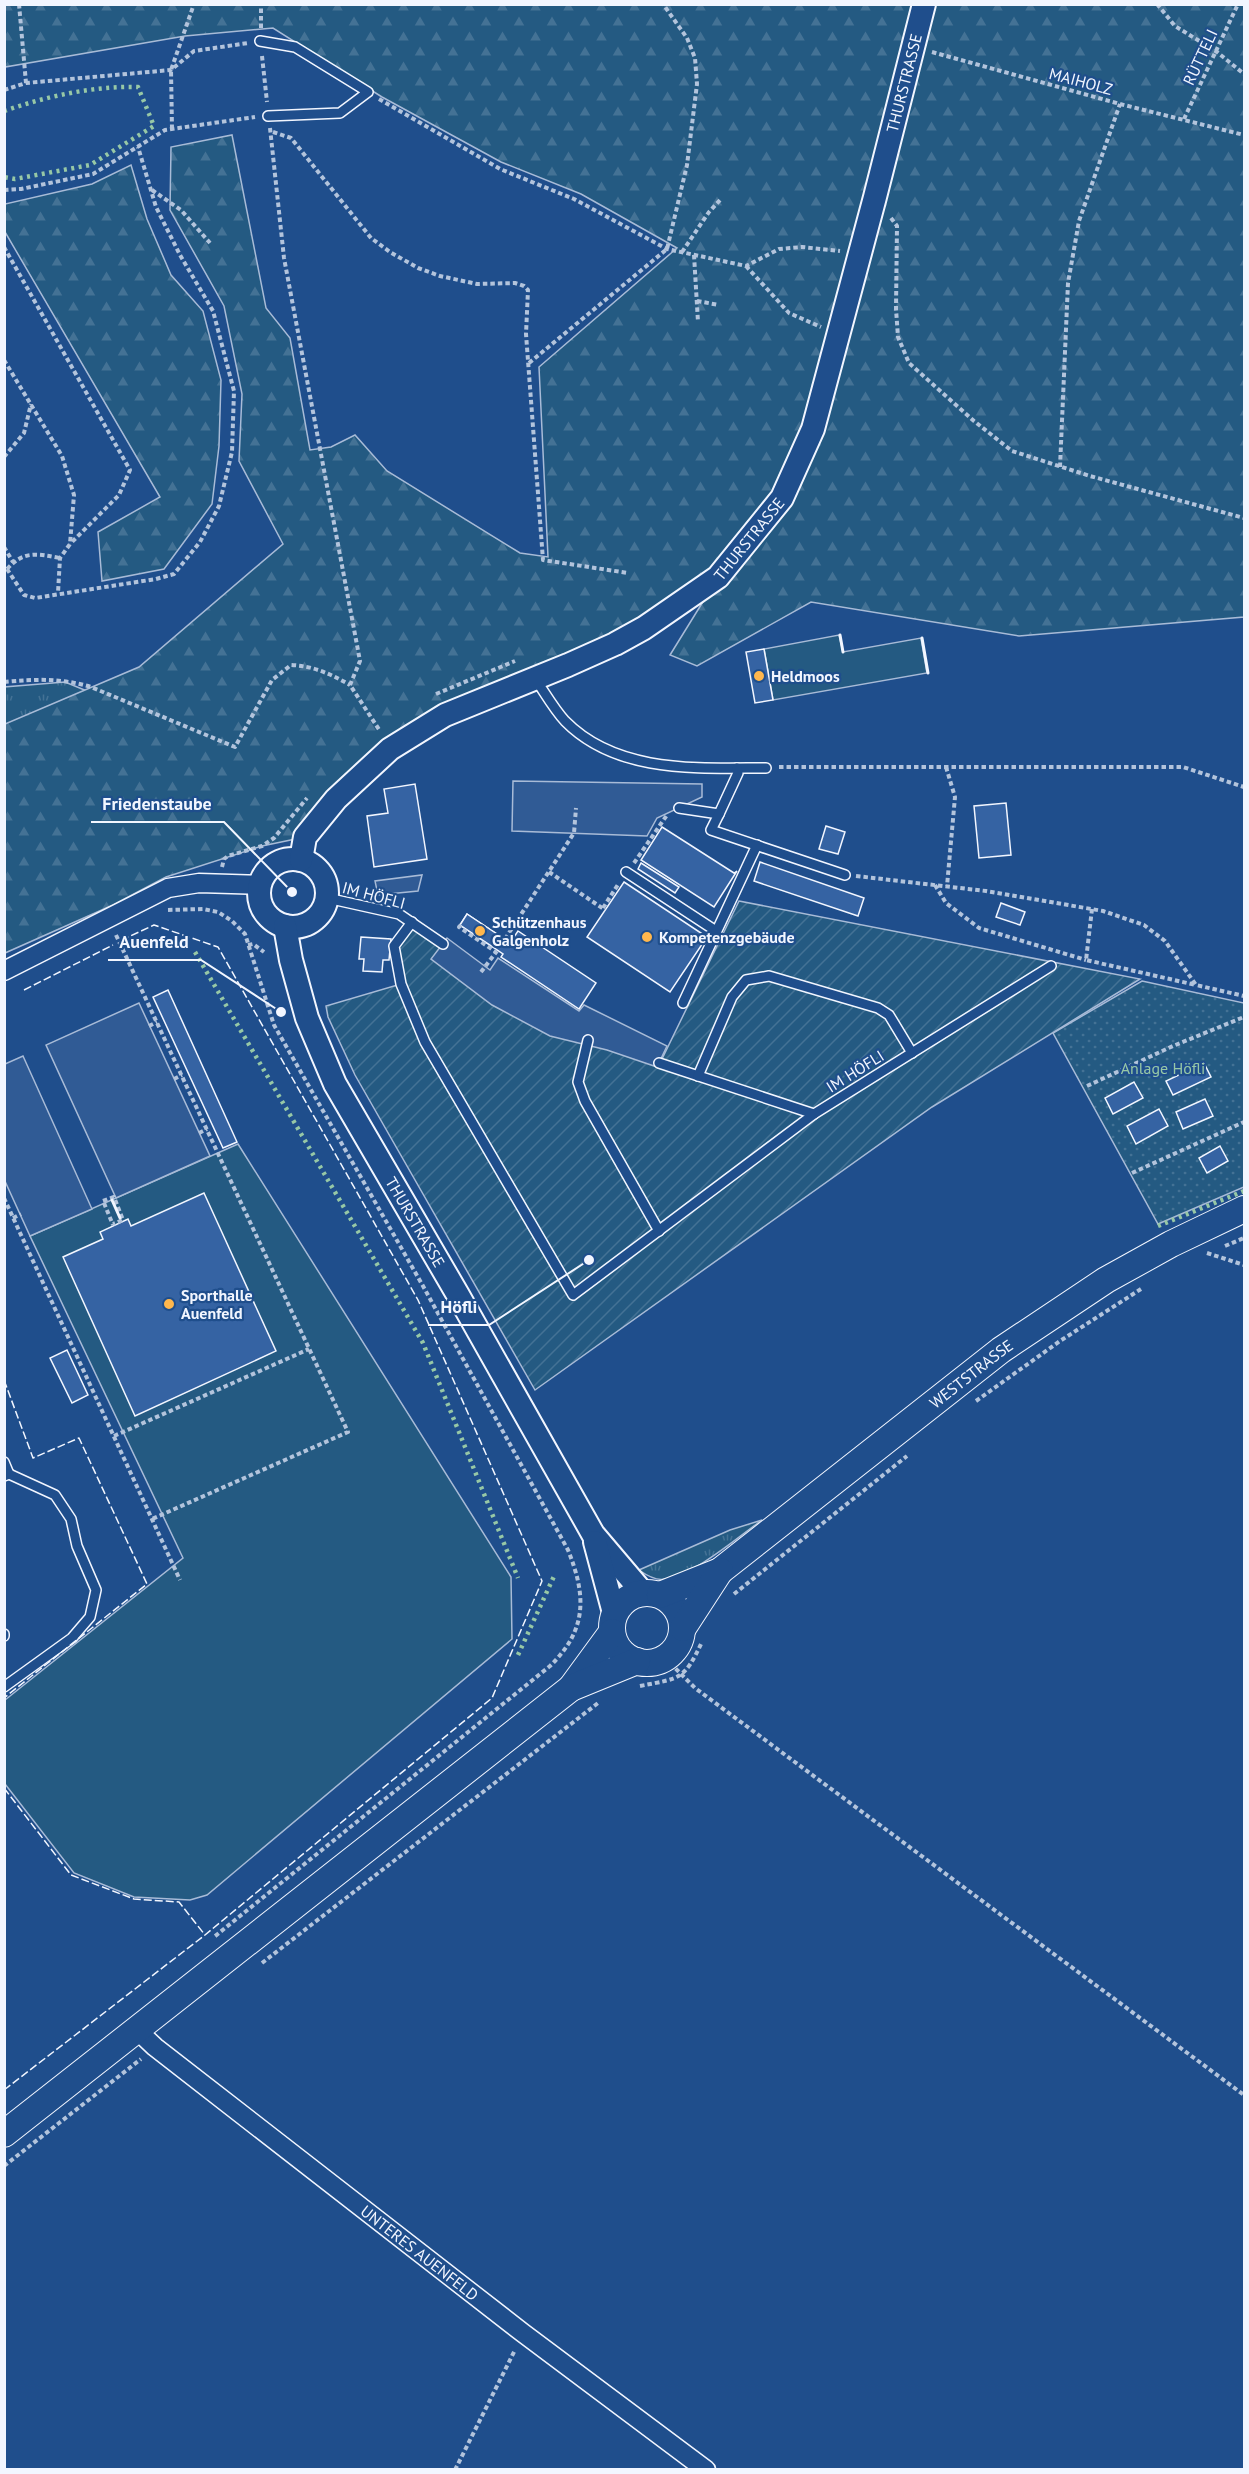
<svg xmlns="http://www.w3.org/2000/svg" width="1249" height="2474" font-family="'PT Sans',sans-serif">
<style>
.grass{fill:url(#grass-tufts);stroke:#a8bbd7;stroke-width:1.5}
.forest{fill:url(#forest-firs);stroke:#a8bbd7;stroke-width:1.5}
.park{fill:url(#park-dots);stroke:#a8bbd7;stroke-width:1.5}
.garden{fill:url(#garden-furrows);stroke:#a8bbd7;stroke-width:1.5}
.pitch{fill:#245a82;stroke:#a8bbd7;stroke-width:1.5}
.parking{fill:#305b95;stroke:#a8bbd7;stroke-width:1.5}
.building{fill:#3563a3;stroke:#f2f6ff;stroke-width:1.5}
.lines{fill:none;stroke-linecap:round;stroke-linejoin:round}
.service-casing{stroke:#f2f6ff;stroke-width:12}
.minor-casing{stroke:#f2f6ff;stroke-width:21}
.tertiary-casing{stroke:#f2f6ff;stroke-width:26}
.secondary-casing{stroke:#f2f6ff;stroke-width:28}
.path{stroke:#b3c4dc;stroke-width:4;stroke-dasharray:4.5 3;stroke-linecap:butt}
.service{stroke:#1f4e8c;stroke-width:9}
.minor{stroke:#1f4e8c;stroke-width:18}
.tertiary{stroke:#1f4e8c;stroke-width:22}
.secondary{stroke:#1f4e8c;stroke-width:26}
.hedge{stroke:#97c8a6;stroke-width:4.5;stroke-dasharray:3 4.5;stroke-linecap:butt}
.fence{stroke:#f2f6ff;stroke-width:1.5;stroke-dasharray:8 3;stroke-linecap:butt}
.wall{stroke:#f2f6ff;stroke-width:3}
.poi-dot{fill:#ffb74d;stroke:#1f4e8c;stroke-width:2}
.labels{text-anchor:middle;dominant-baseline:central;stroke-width:4.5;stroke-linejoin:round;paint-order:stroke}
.street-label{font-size:16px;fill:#f2f6ff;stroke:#1f4e8c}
.poi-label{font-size:16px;font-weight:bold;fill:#f2f6ff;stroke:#1f4e8c;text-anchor:start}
.park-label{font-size:16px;fill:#97c8a6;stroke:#1f4e8c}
.leader{fill:none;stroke:#f2f6ff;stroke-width:2}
.callout-dot{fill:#f2f6ff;stroke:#1f4e8c;stroke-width:2}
.callout-label{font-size:18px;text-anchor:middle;font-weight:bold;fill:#f2f6ff;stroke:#1f4e8c;stroke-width:4.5;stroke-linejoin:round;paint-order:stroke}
</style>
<defs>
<pattern id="grass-tufts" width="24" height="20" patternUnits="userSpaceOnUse" patternTransform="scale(1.5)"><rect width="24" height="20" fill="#245a82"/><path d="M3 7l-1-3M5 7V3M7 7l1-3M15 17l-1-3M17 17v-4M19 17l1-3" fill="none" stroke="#447295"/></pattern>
<pattern id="forest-firs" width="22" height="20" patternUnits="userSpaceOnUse" patternTransform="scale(1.5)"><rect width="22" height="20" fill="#245a82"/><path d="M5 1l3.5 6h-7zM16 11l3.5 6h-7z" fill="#447295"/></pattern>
<pattern id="park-dots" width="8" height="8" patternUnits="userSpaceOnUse" patternTransform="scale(1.5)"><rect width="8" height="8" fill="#245a82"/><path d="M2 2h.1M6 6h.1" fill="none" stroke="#447295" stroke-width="1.8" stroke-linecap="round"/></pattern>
<pattern id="garden-furrows" width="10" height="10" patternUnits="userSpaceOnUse" patternTransform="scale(1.5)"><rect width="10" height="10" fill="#245a82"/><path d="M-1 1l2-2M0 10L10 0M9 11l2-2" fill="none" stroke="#447295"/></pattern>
</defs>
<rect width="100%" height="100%" fill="#1f4e8c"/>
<g class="grass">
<path d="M65,682L87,691L5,725L4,687Z"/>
<path d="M762,1520C738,1537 693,1576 665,1579C656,1581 646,1575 639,1570L730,1530Z"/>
</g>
<g class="forest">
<path d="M5,5H1244V617L1019,636L811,602L697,666L670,655L717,579L644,628L445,715L305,837L262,846L166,877L113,905L5,953V724L139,667L283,544L239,461L242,394L224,306L170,210L171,147L232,135L266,308L290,338L310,450L331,447L355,435L387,471L520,553L548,557L539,367L677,248L581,194L501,162L382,97L273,28L185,36L5,67Z"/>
<path d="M131,165L147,219L171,275L203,311L221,380L219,446L212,504L164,569L102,581L98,532L160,497L5,232V204L92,184Z"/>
</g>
<path class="park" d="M1142,981L1244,1003V1187L1158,1224L1053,1033Z"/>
<path class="garden" d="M739,901L1140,979L932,1107L535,1390L355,1075L328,1017L326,1006L401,984L394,946L412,922L521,1001L660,1063Z"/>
<g class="pitch">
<path d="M839,635L843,652L921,638L927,673L773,700L764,649Z"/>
<path d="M238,1144L511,1577L512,1639L207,1895L190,1900L134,1897L74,1873L5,1784V1700L183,1558L30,1236Z"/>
</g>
<g class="parking">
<path d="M513,781L702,784V797L657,818L647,836L512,831Z"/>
<path d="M422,875L418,891L378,895L375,881Z"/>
<path d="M447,938L490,970L498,958L579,1011L584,1005L667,1046L657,1067L607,1050L550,1036L492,1005L431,959Z"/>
<path d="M139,1003L210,1156L116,1198L46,1045Z"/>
<path d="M23,1056L92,1209L30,1236L4,1179L5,1064Z"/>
</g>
<g class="building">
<path d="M764,649L773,700L755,703L746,652Z"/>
<path d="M415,784L427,859L374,867L367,816L388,813L384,789Z"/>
<path d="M1006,803L1011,855L979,858L974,806Z"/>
<path d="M826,826L845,832L838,854L819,849Z"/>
<path d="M662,827L734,873L737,871L714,907L641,860Z"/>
<path d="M760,862L864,898L858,916L754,881Z"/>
<path d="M641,863L679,887L675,893L638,869Z"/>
<path d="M624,882L707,937L670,992L587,937Z"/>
<path d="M1001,903L1025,912L1020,925L996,917Z"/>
<path d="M467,914L510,943L518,931L596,983L579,1009L501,957L503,954L460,925Z"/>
<path d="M467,914L500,936L493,947L460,925Z"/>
<path d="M361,937L391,939L389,960H383L382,972L363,971L364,959H359Z"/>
<path d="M168,990L237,1142L223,1148L153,997Z"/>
<path d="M1204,1063L1211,1077L1173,1095L1166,1081Z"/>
<path d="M1134,1082L1143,1098L1113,1114L1105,1098Z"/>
<path d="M1205,1099L1213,1116L1183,1129L1176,1112Z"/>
<path d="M1159,1109L1168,1126L1136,1144L1127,1126Z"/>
<path d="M1220,1146L1228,1161L1207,1173L1199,1158Z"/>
<path d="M204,1193L276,1351L135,1416L63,1257L103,1239L100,1232L128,1219L131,1226Z"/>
<path d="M67,1350L88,1395L72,1403L50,1358Z"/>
</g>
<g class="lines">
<g class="service-casing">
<g id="service">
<path d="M260,41L295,47L368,92L340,113L268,116"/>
<path d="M536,680C545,693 554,709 565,721C617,774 698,768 766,768"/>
<path d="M679,808L719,814L738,773L737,768"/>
<path d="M719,814L711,830L845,875"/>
<path d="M626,872L716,931"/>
<path d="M327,898L399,914L443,944"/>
<path d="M412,922L394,946L401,984L425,1042L573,1295L814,1114"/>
<path d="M683,1003L757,845"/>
<path d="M588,1040L578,1082L585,1101L659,1231"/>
<path d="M659,1063L814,1114L1051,966"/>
<path d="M698,1076L732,997L746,980L769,976L878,1008L889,1015L912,1053"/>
<path d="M4,1462L9,1474L4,1476"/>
<path d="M4,1634V1636"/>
<path d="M4,1687L72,1638L90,1617L96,1590L77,1546L71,1519L55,1495L9,1474"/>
</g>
</g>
<g class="minor-casing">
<g id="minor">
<path d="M4,971L168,888L199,883L260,885"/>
<path id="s1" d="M137,2030L155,2047L523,2333L706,2470"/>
</g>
</g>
<g class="tertiary-casing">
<g id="tertiary">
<circle cx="293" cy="893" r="34"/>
<path id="s2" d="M301,860L305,837L336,799L390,749L445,715L568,665L615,644L644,628L718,577L782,498L813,429L875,197L924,4"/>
<path id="s3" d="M285,926L291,960L307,1018L335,1084L458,1295L593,1534L643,1593"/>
<path d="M595,1542L614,1613"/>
</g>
</g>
<g class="secondary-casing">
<g id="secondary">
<circle cx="647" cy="1628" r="35"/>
<path id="s4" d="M660,1595L720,1571L1001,1350L1106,1280L1171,1244L1244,1209"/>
<path d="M683,1628L720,1571"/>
<path d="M571,1688L612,1632"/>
<path d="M4,2134L571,1688L637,1661"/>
</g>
</g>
<g class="path">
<path d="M19,4L26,83"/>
<path d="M1157,4L1175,26L1217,52L1244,74"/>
<path d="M261,28V4"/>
<path d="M932,52L1120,104L1244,135"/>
<path d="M262,56L267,102"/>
<path d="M4,90L26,83L171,70L194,51L248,43"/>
<path d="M379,99L500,169L574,199L667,249L746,266L779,249L802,247L840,251"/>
<path d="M1184,119L1238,4"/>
<path d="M270,128L284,258L360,661L350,685L380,731"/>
<path d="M172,129L171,70L194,4"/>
<path d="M273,132L291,138L371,238L390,252L418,268L440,276L477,284L515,283L524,286L528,290L526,334L543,560L628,573"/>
<path d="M4,190L21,189L93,174L165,130L255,117"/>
<path d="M152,190L181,210L210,243"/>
<path d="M891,218L897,226L896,309L898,337L909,363L974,421L1012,451L1090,476L1244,518"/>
<path d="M4,247L130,470L119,495L70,544"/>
<path d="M682,252L709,212L720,200"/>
<path d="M694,255L698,322"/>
<path d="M746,266L789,313L821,327"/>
<path d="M697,301L719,305"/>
<path d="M4,360L62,456L74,495L70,544L60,558L58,593"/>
<path d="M529,363L667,249L687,165L697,84L695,58L687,38L663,4"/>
<path d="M4,457L24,433L31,404"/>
<path d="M1060,467L1068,283L1079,221L1120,104"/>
<path d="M4,547L13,562"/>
<path d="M7,569L24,595L35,598L156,579L174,574L200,542L219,506L232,452L234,391L213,311L180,255L156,207L138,147"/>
<path d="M7,569C24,550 38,554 60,558"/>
<path d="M4,682C36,679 61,678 91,687L235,747L272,680L291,665C313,666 331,674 350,685"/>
<path d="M436,694L515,661"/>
<path d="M779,767H1183L1244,787"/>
<path d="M946,767L955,797L947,886"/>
<path d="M634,863L667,815"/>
<path d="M222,867L224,859L228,856L262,846L274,838L307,798"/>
<path d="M549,872L605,910"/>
<path d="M856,876L986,891L1103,911L1144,925L1165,941L1196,985L1244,996"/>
<path d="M935,885L946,903L979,928L1086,960"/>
<path d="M603,908L619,883"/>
<path d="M1092,909L1086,960L1196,985"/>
<path d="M168,910L203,909L218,912L232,921L245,934L274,1025L423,1286L568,1550C586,1595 588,1629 550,1666L214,1937"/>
<path d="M461,925L459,927L496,952"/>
<path d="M116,935L348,1432L152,1519"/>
<path d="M505,939L574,833L576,808"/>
<path d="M248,945L253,944L264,952"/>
<path d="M481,972L497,951"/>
<path d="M149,1026L157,1022"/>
<path d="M174,1079L182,1075"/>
<path d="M1087,1086L1173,1046L1244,1017"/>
<path d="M199,1133L207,1129"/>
<path d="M1132,1173L1244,1122"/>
<path d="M4,1198L180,1580"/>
<path d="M103,1201L114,1197L123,1220L113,1224"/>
<path d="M104,1203L113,1225"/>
<path d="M13,1218L21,1214"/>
<path d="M1225,1246L1244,1238"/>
<path d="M1207,1253L1244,1265"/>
<path d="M976,1401L1060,1341L1141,1289"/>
<path d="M114,1436L309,1349"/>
<path d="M734,1594L907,1456"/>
<path d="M665,1658L695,1688L1244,2095"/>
<path d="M640,1686C681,1678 684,1680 702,1642"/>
<path d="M262,1963L598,1703"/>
<path d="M4,2166L141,2059"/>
<path d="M455,2470L515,2350"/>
</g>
<use href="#service" class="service"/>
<use href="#minor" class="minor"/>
<use href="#tertiary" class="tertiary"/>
<use href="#secondary" class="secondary"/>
<g class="hedge">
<path d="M4,111C48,96 92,86 138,87L154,126L90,165L15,179L4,177"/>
<path d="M195,952L423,1343L518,1578"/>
<path d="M1158,1226L1244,1191"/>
<path d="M518,1655L555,1574"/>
</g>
<g class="fence">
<path d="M24,990L113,945"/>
<path d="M4,1380L33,1458L79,1438L147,1584L4,1698"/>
<path d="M4,1788L71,1875L134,1899L179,1902L205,1935"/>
<path d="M4,2090L205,1935L492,1698L542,1581L418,1300L218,947L154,925L126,938"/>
</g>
<g class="wall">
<path d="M840,635L843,652"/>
<path d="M922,638L928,673"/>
<path d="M112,1200L120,1218"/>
</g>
</g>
<g class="poi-dot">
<circle cx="759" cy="676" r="6"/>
<circle cx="480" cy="931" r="6"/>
<circle cx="647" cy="937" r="6"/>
<circle cx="169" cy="1304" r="6"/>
</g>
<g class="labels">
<g class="street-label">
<text transform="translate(1200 57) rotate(-65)">RÜTTELI</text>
<text transform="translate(1081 81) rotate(15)">MAIHOLZ</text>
<text stroke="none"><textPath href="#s2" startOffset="1053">THURSTRASSE</textPath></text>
<text stroke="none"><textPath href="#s2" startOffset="567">THURSTRASSE</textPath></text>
<text transform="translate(374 895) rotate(15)">IM HÖFLI</text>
<text transform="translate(855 1071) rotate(-32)">IM HÖFLI</text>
<text stroke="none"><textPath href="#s3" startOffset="326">THURSTRASSE</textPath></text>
<text stroke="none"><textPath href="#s4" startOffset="384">WESTSTRASSE</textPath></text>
<text stroke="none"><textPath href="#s1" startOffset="360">UNTERES AUENFELD</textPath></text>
</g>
<g class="poi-label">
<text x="771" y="676">Heldmoos</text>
<text x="492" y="922">Schützenhaus<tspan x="492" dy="18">Galgenholz</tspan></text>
<text x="659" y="937">Kompetenzgebäude</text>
<text x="181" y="1295">Sporthalle<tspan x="181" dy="18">Auenfeld</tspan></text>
</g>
<g class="park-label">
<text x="1163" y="1068">Anlage Höfli</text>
</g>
</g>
<path class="leader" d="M292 892L224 822H91M281 1012L201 960H108M589 1260L489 1325H428"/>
<g class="callout-dot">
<circle cx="292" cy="892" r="6"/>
<circle cx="281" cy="1012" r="6"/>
<circle cx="589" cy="1260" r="6"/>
</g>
<g class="callout-label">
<text x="157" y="810">Friedenstaube</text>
<text x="154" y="948">Auenfeld</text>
<text x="459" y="1313">Höfli</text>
</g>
<rect width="1249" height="2474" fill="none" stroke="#f2f6ff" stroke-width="12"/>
</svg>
